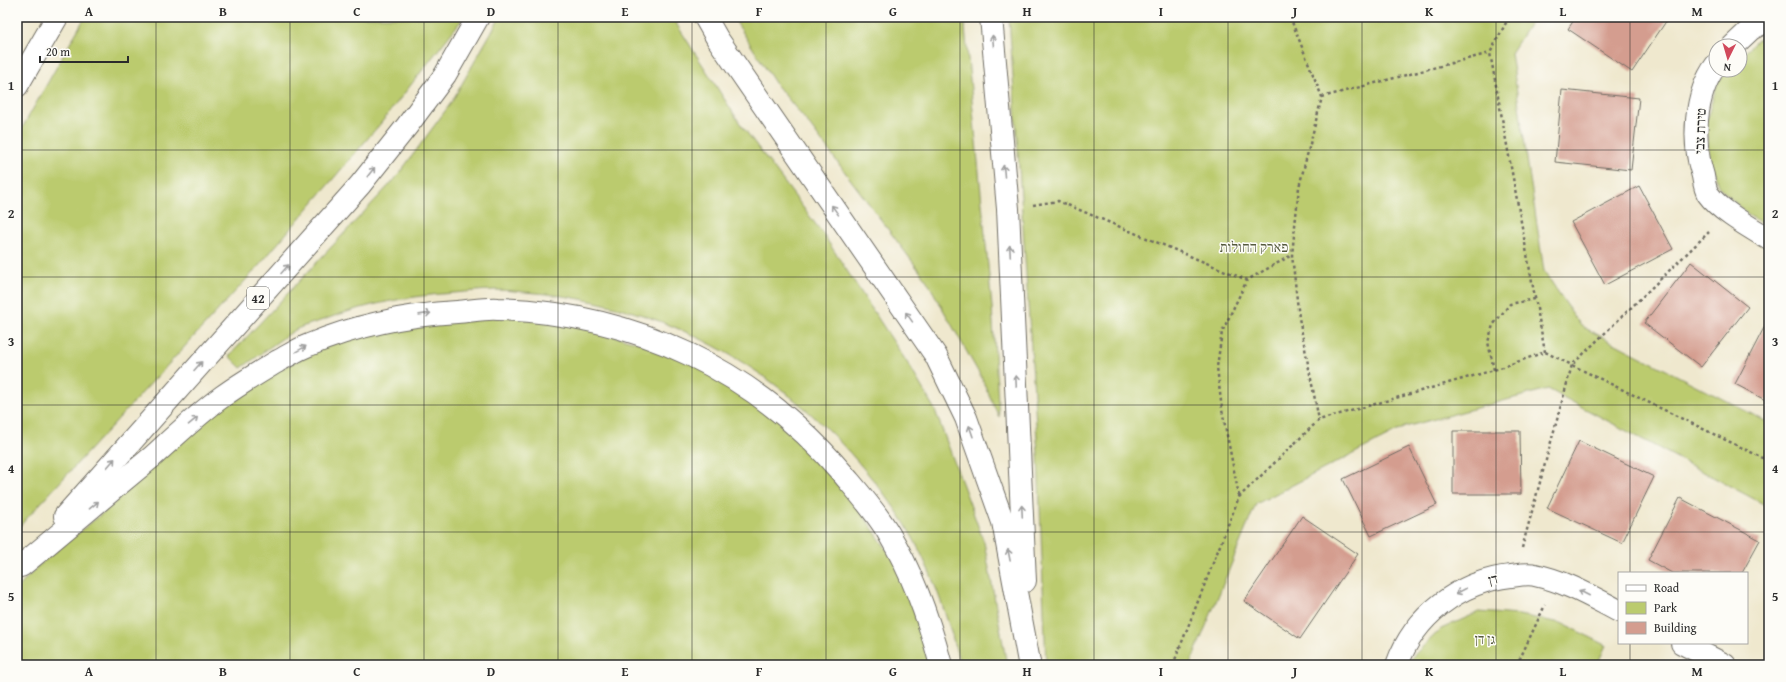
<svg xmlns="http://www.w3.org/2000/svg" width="1786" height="682" font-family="'Gentium Book Plus','Frank Ruhl Libre',serif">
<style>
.green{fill:#bbcb6e;stroke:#737b4c}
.building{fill:#d49d8f}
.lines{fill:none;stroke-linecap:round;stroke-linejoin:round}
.minor-casing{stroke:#706d64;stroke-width:24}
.motorway-casing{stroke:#706d64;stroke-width:24}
.path{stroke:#706d64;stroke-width:2.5;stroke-dasharray:3 3;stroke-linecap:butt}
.minor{stroke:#fff;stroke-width:22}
.motorway{stroke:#fff;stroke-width:22}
.oneway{stroke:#a0a0a0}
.grid{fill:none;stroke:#2b2b2b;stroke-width:1;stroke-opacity:0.55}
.labels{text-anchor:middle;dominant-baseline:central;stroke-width:3;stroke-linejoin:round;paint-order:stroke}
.shield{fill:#fdfcf7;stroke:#6a6a68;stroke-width:1}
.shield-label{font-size:13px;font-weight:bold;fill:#2b2b2b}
.street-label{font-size:14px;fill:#2b2b2b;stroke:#fdfcf7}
.park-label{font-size:14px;fill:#565b3f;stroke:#fdfcf7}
.neatline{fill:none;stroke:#2b2b2b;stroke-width:1.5}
.grid-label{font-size:13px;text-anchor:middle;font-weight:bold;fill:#2b2b2b}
</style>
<rect width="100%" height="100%" fill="#fdfcf7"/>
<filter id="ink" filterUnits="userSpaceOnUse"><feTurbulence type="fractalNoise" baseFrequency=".025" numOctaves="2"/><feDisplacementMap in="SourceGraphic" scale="8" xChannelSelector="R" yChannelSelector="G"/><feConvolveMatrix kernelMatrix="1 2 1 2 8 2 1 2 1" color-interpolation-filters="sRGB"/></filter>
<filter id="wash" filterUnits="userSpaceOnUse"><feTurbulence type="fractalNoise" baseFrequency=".012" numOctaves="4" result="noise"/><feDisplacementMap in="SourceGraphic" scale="16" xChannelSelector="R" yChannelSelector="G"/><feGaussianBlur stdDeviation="0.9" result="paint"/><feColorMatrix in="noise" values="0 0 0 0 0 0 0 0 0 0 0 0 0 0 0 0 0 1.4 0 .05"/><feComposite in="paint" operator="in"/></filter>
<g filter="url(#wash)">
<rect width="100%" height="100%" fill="#efe8ce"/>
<g class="green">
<path d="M85,17H464L381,123L256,269L17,529V137Z"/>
<path d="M500,17H672L739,122L823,234L910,367L935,410L984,542L1007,665H960C948,617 931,567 905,524C892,502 874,481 858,462C775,366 663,304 536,293C523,292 508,290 495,290C481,290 467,292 453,293C409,296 366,304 323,320C315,323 305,325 297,329C278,340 259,356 241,368L229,356L395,179L451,103Z"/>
<path d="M733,17H964L992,307L999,417L981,377L927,281L808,123L775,83Z"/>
<path d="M1009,17H1534L1511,53L1544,271L1581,326L1769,423V507L1548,389L1405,427L1256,504L1190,665H1046L1038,454Z"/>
<path d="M1769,37V227L1748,215L1720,188L1710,161L1706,122L1718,81L1729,70H1740V58L1757,40Z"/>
<path d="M520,311L700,359L813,441L917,594L928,665H17V589L38,566L110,507L223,396L379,322Z"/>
<path d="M1479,612L1519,615L1561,623L1606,645L1597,665H1409L1412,657L1441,629Z"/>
</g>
<g id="blocks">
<g class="building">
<path d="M1576,17H1669L1632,72L1568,29Z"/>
<path d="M1562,90L1639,98L1631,170L1555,162Z"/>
<path d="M1639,186L1673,249L1605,285L1571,222Z"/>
<path d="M1691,262L1748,307L1701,367L1644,323Z"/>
<path d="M1769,318V402L1735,384Z"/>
<path d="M1453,431H1520L1521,494H1453Z"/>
<path d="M1579,441L1654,477L1622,543L1547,508Z"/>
<path d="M1409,447L1437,505L1371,536L1343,479Z"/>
<path d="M1680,498L1760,540L1742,573H1672L1648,560Z"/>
<path d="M1302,516L1358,554L1300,639L1244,601Z"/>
</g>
</g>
</g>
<g filter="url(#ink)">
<use href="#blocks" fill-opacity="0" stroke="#706d64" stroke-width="1"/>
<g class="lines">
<g class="minor-casing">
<g id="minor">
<path d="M1733,46L1751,29L1769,20"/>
<path d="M1716,65C1694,95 1692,142 1703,176C1704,182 1705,189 1708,194C1720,211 1751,228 1769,239"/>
<path d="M1682,643L1725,665"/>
<path d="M1397,665C1414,616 1460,581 1511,576C1518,575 1528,573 1535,575C1565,581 1592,597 1619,611"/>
</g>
</g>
<g class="motorway-casing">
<g id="motorway">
<path d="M705,17L717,38L936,356L966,418L1003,522L1029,662"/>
<path d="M991,17L1008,209L1025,581"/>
<path d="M17,86L57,17"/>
<path d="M65,516L360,185L407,126L445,75L478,17"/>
<path d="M21,566C65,530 108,493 152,457C175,436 198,414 223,396C241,383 260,372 278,361C288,356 298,349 309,345C357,325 406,315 457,312C471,311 485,308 498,309C634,313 755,370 843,474C859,493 877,513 889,534C913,574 929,620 941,665"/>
</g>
</g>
<g class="path">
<path d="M1290,17L1322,97L1299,187L1292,255L1299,318L1319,420"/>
<path d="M1509,17L1490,53L1545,352"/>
<path d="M1322,97L1490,53"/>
<path d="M1033,205L1058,201L1247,280"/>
<path d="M1494,370L1488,342L1493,325L1510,304L1535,299"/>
<path d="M1239,496L1222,410L1217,367L1222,332L1247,280L1292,255"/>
<path d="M1522,548L1572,365L1709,232"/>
<path d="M1173,665L1239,497L1319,420L1494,370L1545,352L1769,461"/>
<path d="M1517,665L1545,605"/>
</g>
<use href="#minor" class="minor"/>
<use href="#motorway" class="motorway"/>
</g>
<defs><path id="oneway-shaft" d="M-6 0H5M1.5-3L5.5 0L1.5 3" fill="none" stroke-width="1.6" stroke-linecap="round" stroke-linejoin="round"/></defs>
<g class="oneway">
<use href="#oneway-shaft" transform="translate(993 41) rotate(-95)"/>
<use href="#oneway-shaft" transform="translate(1004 171) rotate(-95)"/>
<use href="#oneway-shaft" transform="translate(371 172) rotate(-51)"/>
<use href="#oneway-shaft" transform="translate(835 210) rotate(-125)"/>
<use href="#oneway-shaft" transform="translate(1010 251) rotate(-93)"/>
<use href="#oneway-shaft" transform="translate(285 269) rotate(-48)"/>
<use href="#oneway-shaft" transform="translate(425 314) rotate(-8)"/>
<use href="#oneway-shaft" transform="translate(909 317) rotate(-125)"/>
<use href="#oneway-shaft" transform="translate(301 349) rotate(-29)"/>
<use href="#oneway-shaft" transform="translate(198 366) rotate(-48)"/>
<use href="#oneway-shaft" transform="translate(1016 381) rotate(-93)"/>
<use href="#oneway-shaft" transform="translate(193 421) rotate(-40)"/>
<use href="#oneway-shaft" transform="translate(971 431) rotate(-109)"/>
<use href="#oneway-shaft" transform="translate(111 463) rotate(-49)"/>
<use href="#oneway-shaft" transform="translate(94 505) rotate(-40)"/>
<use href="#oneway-shaft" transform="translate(1022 511) rotate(-93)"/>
<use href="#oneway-shaft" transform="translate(1009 555) rotate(-101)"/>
<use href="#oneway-shaft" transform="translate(1461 591) rotate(152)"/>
<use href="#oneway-shaft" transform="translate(1584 593) rotate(-153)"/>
</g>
</g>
<path class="grid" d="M156,17V665M290,17V665M424,17V665M558,17V665M692,17V665M826,17V665M960,17V665M1094,17V665M1228,17V665M1362,17V665M1496,17V665M1630,17V573M17,150H1769M17,277H1769M17,405H1769M17,532H1769M1630,643V665"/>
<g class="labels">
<rect class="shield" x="247" y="287" width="22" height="22" rx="3"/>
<g class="shield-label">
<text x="258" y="298">42</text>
</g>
<g class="street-label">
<text transform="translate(1700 131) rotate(-88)">טירת צבי</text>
<text transform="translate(1493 579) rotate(-13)">דן</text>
</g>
<g class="park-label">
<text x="1254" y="247">פארק החולות</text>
<text x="1485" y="639">גן דן</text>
</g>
</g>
<rect width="1786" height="682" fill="none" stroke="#fdfcf7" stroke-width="44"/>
<rect x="1618" y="572" width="130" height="72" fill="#fdfcf7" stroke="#a9a8a5"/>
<rect x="1626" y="585" width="20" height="6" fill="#ffffff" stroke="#a9a8a5"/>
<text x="1654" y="592" font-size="12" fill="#2b2b2b">Road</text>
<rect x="1626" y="602" width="20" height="12" fill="#bbcb6e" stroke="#a9a8a5"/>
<text x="1654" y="612" font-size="12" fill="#2b2b2b">Park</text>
<rect x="1626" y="622" width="20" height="12" fill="#d49d8f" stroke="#a9a8a5"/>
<text x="1654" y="632" font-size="12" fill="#2b2b2b">Building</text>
<g transform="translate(1728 58) rotate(185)"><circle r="19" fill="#fdfcf7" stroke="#a9a8a5"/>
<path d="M0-3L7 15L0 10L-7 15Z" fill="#d1495b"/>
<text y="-6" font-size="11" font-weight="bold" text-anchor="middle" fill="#2b2b2b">N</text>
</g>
<path d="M40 56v6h88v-6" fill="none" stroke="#2b2b2b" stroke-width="2"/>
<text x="46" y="56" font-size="12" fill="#2b2b2b" stroke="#fdfcf7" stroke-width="3" paint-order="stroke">20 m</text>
<rect x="22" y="22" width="1742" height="638" class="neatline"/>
<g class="grid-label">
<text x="89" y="16">A</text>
<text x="223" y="16">B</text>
<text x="357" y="16">C</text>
<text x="491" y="16">D</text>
<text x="625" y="16">E</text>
<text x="759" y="16">F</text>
<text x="893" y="16">G</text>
<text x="1027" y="16">H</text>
<text x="1161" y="16">I</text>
<text x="1295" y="16">J</text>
<text x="1429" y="16">K</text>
<text x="1563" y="16">L</text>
<text x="1697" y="16">M</text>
<text x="11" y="90">1</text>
<text x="1775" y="90">1</text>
<text x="11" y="218">2</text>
<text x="1775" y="218">2</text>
<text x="11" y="346">3</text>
<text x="1775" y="346">3</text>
<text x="11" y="473">4</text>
<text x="1775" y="473">4</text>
<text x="11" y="601">5</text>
<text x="1775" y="601">5</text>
<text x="89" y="676">A</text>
<text x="223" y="676">B</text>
<text x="357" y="676">C</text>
<text x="491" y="676">D</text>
<text x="625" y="676">E</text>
<text x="759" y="676">F</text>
<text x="893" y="676">G</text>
<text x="1027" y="676">H</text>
<text x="1161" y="676">I</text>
<text x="1295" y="676">J</text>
<text x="1429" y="676">K</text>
<text x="1563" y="676">L</text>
<text x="1697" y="676">M</text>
</g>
</svg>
